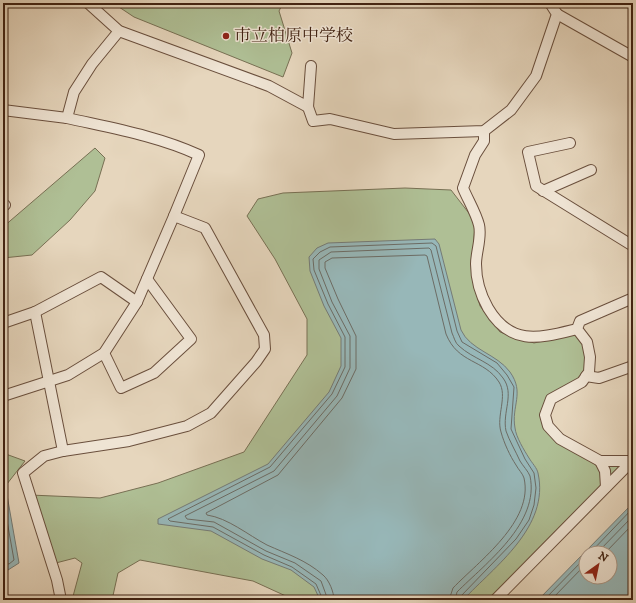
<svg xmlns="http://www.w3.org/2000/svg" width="636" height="603" font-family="'IM FELL DW Pica','Noto Serif JP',serif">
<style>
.green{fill:#afbf95;stroke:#787054}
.water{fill:#97b7b8;stroke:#757b76;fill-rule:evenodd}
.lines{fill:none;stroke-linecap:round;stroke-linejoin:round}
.shore{stroke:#6c6c65;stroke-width:1}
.street-casing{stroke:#6a4f3d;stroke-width:12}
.street{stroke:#efe4d4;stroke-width:10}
.poi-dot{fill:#8f2418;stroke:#efe4d4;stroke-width:1.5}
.labels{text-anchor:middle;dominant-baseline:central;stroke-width:3;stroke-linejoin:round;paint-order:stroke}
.poi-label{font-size:17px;fill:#412212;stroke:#efe4d4;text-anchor:start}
</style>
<rect width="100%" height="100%" fill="#e6d6bd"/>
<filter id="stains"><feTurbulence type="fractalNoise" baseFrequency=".005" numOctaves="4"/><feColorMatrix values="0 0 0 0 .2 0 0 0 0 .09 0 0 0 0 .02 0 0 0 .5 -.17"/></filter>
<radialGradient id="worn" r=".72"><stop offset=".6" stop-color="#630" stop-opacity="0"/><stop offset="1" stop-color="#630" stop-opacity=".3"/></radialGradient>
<g class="green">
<path d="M113,3H283L279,11L292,53L283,77L134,17Z"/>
<path d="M95,148L105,158L95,191L70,220L32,255L3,258V227Z"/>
<path d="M405,188L451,190L475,221L472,276L480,306L500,332L534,343L569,335L577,329L587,342L589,372L551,399L548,426L600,461H632L495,600H289L288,597L253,581L140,560L118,573L112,600H72L82,563L75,558L52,564L30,495L100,498L158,483L244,452L307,355V319L275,259L247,216L258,199L283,193Z"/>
<path d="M3,453L25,461L3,489Z"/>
</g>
<g class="water">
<path d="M435,239L439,244L461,330C470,350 497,354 510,372C525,393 511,406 515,428C516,437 524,450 529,458C532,463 537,468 538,473C550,527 495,566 463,600H320L314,587L291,570L262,559L211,531L158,524V519L268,464L329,392L341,366V338L324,306L310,271L309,257L317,248L328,243Z"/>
<path d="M3,493L7,495L19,563L8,570L3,565Z"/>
<path d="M633,503V600H538ZM586,553H610V577H586Z"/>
</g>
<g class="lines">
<g class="shore">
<path d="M3,498L14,560L9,564L3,563"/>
<path d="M590,553L633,508"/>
<path d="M597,553L633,516"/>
<path d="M605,553L633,524"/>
<path d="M323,600L316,584L292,567L264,555L213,527L170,521L168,519L270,467L332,394L345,367V337L328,304L314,270L313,259L320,252L330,247L432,243L436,246L457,331L462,342L497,363L507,375L514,387L511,429L525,459L534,473L536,488L534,505L529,520L516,539L461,596L460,600"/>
<path d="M328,600L321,581L295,563L266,551L214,522L187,519L185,516L274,471L337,396L350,368V336L332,302L319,269V260L331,252L429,248L431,250L452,333C454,337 455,343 459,346C473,359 492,362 503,378C515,394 502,412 506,431C509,440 516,452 520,461C523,466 528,471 530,476C540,523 486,563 457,592L455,600"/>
<path d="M334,600C334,592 329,580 323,575C306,560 287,554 267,545C248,535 228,518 207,515L206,513L278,475L342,398L356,369V336L338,299L325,268V262L332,258L425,255L427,256L446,334C458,364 484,359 499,382C508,396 496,416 501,432C504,443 510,456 516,465C518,469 523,474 524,478C534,521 479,561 453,588L449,600"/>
<path d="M544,600L586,557"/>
<path d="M551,600L586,564"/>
</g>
<g class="street-casing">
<g id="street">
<path d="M88,3L119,31L269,86L308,107L311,66"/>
<path d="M557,14L633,57"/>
<path d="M308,107L313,121L330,119L394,134L484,131L511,110L536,76L557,14L550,3"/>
<path d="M3,110L67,118"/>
<path d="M484,131V141L475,155L463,188C468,200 476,213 479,225C482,237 476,252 476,264C476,281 480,294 488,308C511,347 540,338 577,329"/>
<path d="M570,143L528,152L536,186L633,246"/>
<path d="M543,191L591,170"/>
<path d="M3,204L5,205"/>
<path d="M35,312L63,451"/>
<path d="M3,323L35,312L101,277L137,302"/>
<path d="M104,353L121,388L154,373L191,339L147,279"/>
<path d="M586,376L599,378L633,366"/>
<path d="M3,396L68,375L104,353L137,302L174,216"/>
<path d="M600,461L605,471L606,487"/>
<path d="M61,600L57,580L23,473L44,456L63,451L129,441L187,426L211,413L256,362L265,349L264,335L205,228L174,216L199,155C158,136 111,128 67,118L74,92L92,64L119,31"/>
<path d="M495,600L632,461H600L560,439L548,426L545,415L551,399L582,382L589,372L590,357L587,342L577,329L580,321L633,298"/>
</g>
</g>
<use href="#street" class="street"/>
</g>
<circle class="poi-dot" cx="226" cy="36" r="4"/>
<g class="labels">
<g class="poi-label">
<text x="234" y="36">市立柏原中学校</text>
</g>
</g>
<rect width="636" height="603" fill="none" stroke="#e6d6bd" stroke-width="16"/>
<rect x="4" y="4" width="628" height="595" fill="none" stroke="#412212" stroke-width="2"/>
<rect x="8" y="8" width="620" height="587" fill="none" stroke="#412212"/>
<g transform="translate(598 565) rotate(33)"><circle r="19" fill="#efe4d4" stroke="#a99686"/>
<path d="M0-3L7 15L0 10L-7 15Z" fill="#8f2418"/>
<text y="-6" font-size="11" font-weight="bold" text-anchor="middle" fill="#412212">N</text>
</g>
<rect width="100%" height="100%" filter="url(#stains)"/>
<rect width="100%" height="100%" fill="url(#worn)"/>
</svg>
